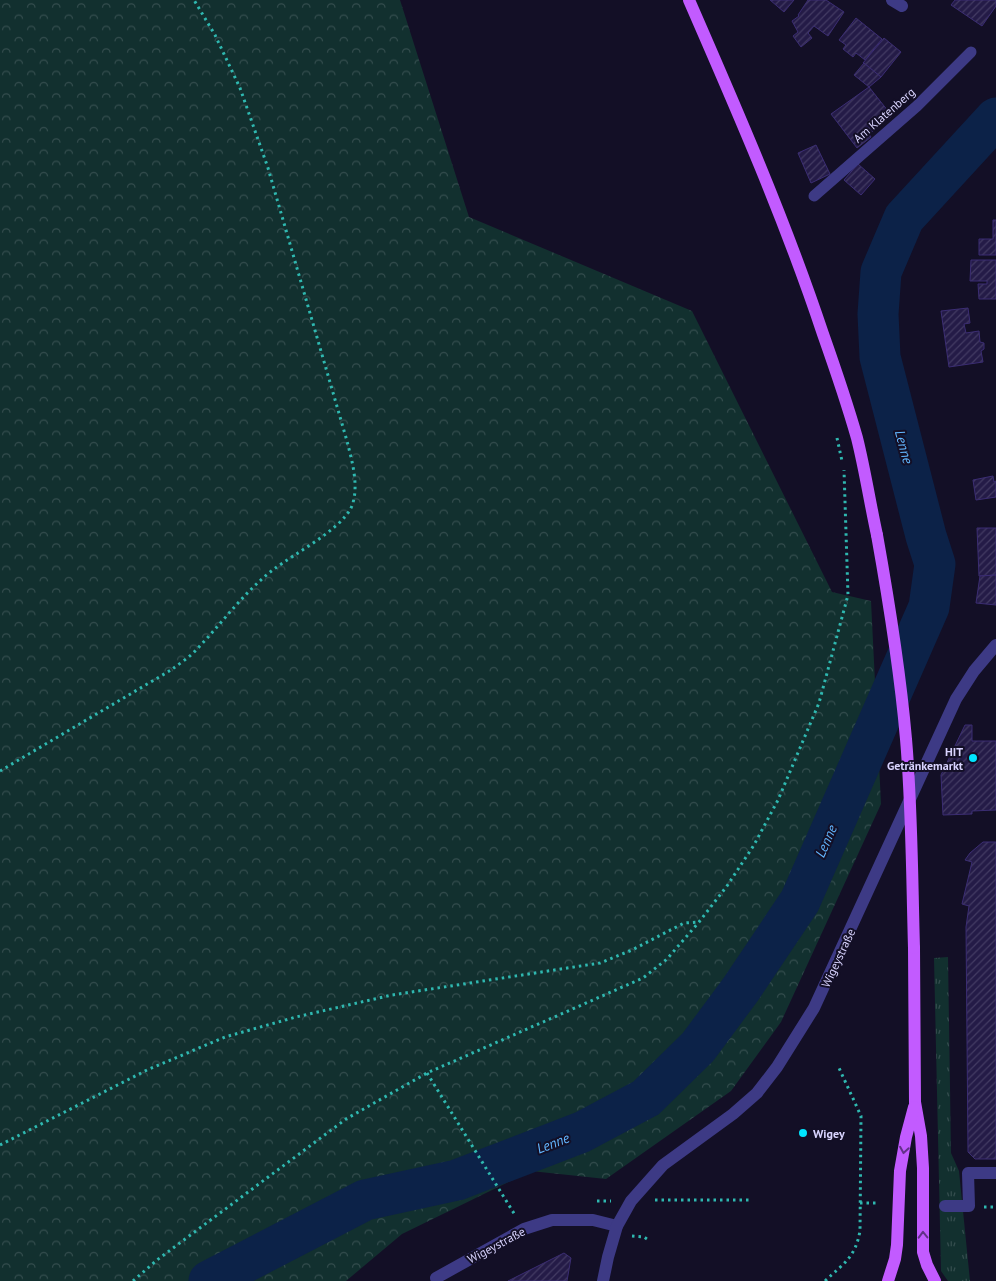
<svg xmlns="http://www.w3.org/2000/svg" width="996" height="1281" font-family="'PT Sans',sans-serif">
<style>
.grass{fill:url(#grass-tufts)}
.forest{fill:url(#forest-crowns)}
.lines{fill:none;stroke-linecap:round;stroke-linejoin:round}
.river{stroke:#0c2248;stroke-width:41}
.building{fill:url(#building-hatch);stroke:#3b2d73}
.path{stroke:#2fb8b0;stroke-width:3;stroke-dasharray:2.5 4;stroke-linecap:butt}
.lane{stroke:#3d3a85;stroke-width:11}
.street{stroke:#3d3a85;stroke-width:12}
.primary{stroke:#c25bff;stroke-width:12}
.primary-bridge{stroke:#c25bff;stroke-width:12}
.oneway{stroke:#623188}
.poi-dot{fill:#00e5ff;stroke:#130f26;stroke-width:2}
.labels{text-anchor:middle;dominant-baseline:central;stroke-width:4;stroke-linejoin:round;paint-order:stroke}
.street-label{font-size:12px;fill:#d9d4ff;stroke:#130f26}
.poi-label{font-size:12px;font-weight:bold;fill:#d9d4ff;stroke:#130f26;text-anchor:end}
.water-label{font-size:14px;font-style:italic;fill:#62b6ff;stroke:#130f26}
</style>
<defs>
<pattern id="grass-tufts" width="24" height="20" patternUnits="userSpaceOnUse" patternTransform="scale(1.25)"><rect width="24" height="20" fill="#12302f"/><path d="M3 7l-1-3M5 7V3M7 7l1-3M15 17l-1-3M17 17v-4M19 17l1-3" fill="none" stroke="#344d4e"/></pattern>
<pattern id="forest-crowns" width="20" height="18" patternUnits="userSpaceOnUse" patternTransform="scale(1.25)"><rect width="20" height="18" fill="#12302f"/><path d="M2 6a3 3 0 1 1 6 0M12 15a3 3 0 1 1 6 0" fill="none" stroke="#344d4e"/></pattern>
<pattern id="building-hatch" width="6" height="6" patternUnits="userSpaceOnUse" patternTransform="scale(1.25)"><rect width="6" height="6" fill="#241b47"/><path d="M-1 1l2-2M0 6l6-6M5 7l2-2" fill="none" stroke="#433b63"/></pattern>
</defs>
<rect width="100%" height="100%" fill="#130f26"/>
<path class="grass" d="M948,957L951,1153L959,1171L970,1281H948L941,1271L934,958Z"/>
<path class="forest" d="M0,0H400L469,217L692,311L832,592L871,601L881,804L781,1022L731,1091L606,1179L531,1171L402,1234L346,1281H0Z"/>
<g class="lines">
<path class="river" d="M209,1281L365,1200L457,1180L582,1132L646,1098L698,1047L741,989L800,901L929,607L935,564L926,536L880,357L878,314L881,272L904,218L996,118"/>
</g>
<g class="building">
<path d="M770,0H794L784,12Z"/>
<path d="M808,0H826L844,12L828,36L814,26L808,33L812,38L801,47L793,36L798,32L792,21L799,16L798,15Z"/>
<path d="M955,0H996V6L982,26L951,5Z"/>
<path d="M856,18L882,39L865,60L856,53L853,57L843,49L846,45L839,40Z"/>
<path d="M884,38L901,52L881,77L863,63Z"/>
<path d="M864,63L881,77L869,87L854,75Z"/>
<path d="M869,87L892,116L869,134L871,137L857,148L831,114Z"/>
<path d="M816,145L830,174L811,183L798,153Z"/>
<path d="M858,164L875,179L861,195L844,180Z"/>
<path d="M993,220H996V255H979V239H993Z"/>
<path d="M971,260H996V299H979L978,284H987V281H970Z"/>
<path d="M968,308L970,323L964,324L966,333L979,331L980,342L984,343V349L981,351L983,362L949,367L941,311Z"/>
<path d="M993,476L994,482L996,481V497L976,500L973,480Z"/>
<path d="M977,528H996V575L979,576Z"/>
<path d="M996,575V605L976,603L980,576Z"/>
<path d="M965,725H972V741H996V810L972,811V814L943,815L941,775Z"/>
<path d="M983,842H996V1159H975L968,1152L966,927L969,906L962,904L972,862L965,860L970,853Z"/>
<path d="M564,1253L571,1258L567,1281H508Z"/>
</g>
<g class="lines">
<g class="path">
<path d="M837,438L842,461"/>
<path d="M0,771L171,670C179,664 190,657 197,649C223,622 244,592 274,569C294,554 340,530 351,508C360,488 352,461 347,441L268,168L240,88L215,35L194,0"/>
<path d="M427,1073L515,1215"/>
<path d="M0,1145L147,1070L225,1037L296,1017L392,995L600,963L632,950L684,923L699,922"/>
<path d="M655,1200H749"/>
<path d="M597,1201H611"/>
<path d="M860,1203H878"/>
<path d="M984,1207H996"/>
<path d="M632,1236L644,1237L650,1241"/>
<path d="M133,1281L157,1260L346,1119L427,1073L643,978L667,959L699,922L727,886L754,845L778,800L819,703L848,595L844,470"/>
<path d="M825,1281C844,1263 855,1258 860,1231L861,1116L839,1068"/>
</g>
<path class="lane" d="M814,196L917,106L971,52"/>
<g class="street">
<path d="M892,0L902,6"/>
<path d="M945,1206H969L968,1173H996"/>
<path d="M436,1278L524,1229L552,1220H593L617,1226"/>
<path d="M603,1281L608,1257L617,1226L631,1201L663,1165L733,1114L757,1093L777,1067L814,1008L956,699L974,671L996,645"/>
</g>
<g class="primary">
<path d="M689,0C737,110 785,220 823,334C835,368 847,403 857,438C865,470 870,503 877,535"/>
<path d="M914,948L915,1102L921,1136L923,1168V1252L927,1265L935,1281"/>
<path d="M888,1281L895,1259L897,1245L900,1171L906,1137L914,1107"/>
</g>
<path class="primary-bridge" d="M877,535C889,602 900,670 906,739C912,808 912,879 914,948"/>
</g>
<defs><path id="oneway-chevron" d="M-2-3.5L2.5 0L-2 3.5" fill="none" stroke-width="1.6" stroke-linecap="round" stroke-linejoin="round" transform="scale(1.25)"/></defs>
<g class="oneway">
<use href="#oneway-chevron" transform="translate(904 1150) rotate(99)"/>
<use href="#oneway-chevron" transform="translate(923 1235) rotate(-91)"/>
</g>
<g class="poi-dot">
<circle cx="973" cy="758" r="5"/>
<circle cx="803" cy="1133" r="5"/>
</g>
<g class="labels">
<g class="street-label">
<text transform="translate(884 115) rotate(-41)">Am Klatenberg</text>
<text transform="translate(838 958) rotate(-65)">Wigeystraße</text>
<text transform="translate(496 1245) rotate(-28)">Wigeystraße</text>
</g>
<g class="poi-label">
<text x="963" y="751">HIT<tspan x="963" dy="14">Getränkemarkt</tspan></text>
<text x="813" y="1133" text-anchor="start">Wigey</text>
</g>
<g class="water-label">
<text transform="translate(904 447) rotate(75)">Lenne</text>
<text transform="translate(826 841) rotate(-66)">Lenne</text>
<text transform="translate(553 1143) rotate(-21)">Lenne</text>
</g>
</g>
</svg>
